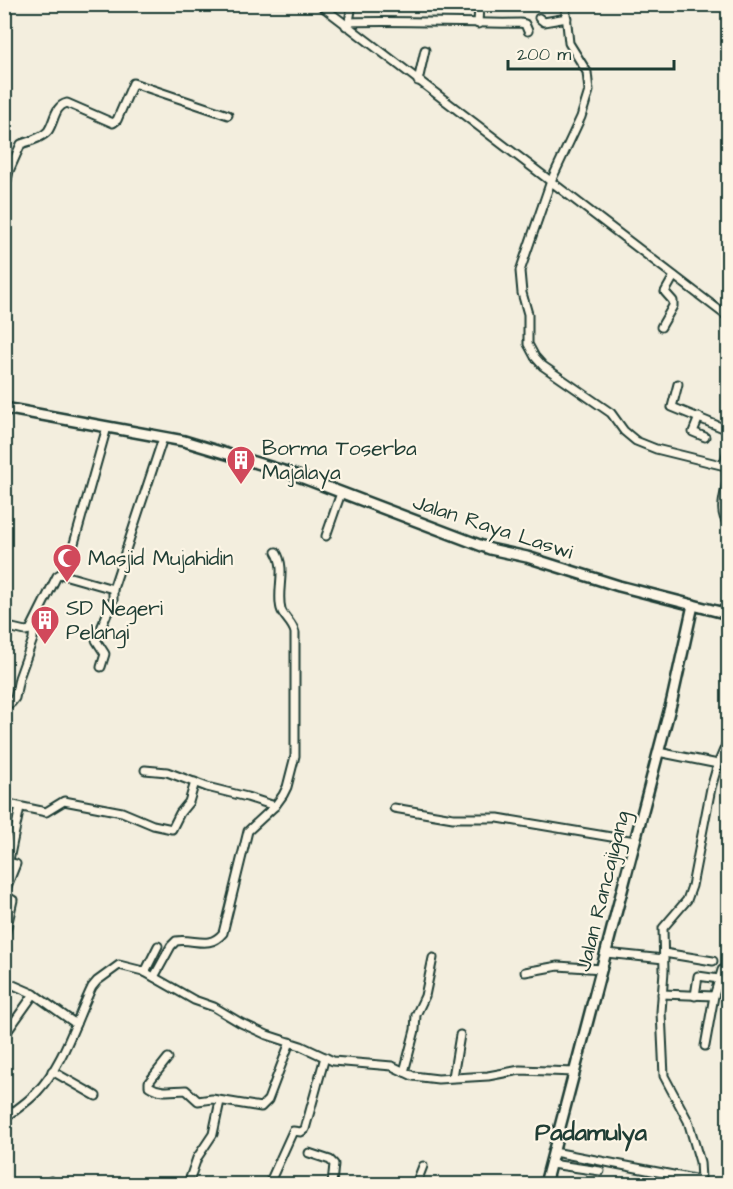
<svg xmlns="http://www.w3.org/2000/svg" width="733" height="1189" font-family="'Architects Daughter',sans-serif">
<style>
.lines{fill:none;stroke-linecap:round;stroke-linejoin:round}
.minor-casing{stroke:#1f3d34;stroke-width:11}
.major-casing{stroke:#1f3d34;stroke-width:14}
.minor{stroke:#fcf5e5;stroke-width:7}
.major{stroke:#fcf5e5;stroke-width:9}
.labels{text-anchor:middle;dominant-baseline:central;stroke-width:4.5;stroke-linejoin:round;paint-order:stroke}
.poi-label{font-size:21px;fill:#1f3d34;stroke:#fcf5e5;text-anchor:start}
.street-label{font-size:21px;fill:#1f3d34;stroke:#fcf5e5}
.quarter-label{font-size:24px;font-weight:bold;fill:#1f3d34;stroke:#fcf5e5}
</style>
<rect width="100%" height="100%" fill="#f3eede"/>
<filter id="ink" filterUnits="userSpaceOnUse"><feTurbulence type="fractalNoise" baseFrequency=".0167" numOctaves="2"/><feDisplacementMap in="SourceGraphic" scale="12" xChannelSelector="R" yChannelSelector="G"/><feConvolveMatrix kernelMatrix="1 2 1 2 8 2 1 2 1" color-interpolation-filters="sRGB"/></filter>
<g filter="url(#ink)">
<g class="lines">
<g class="minor-casing">
<g id="minor">
<path d="M319,4L728,317"/>
<path d="M565,4L569,43L587,72L589,91L581,117L551,181L520,271L522,293L528,314V344L535,357L543,366L611,413L624,431L636,441L656,449L725,466C733,485 714,506 728,524"/>
<path d="M539,18L544,22L567,18"/>
<path d="M349,22L352,4"/>
<path d="M478,24L479,4"/>
<path d="M346,26L349,22C406,20 463,24 520,23L525,24L528,31"/>
<path d="M418,81L425,50"/>
<path d="M4,194L9,171L21,144C30,141 42,138 48,131C55,121 54,106 67,103L113,123L117,120L133,83L228,115"/>
<path d="M661,327L673,306V301L665,292L674,276"/>
<path d="M678,384L672,407L728,430"/>
<path d="M699,417L693,432L705,437"/>
<path d="M724,465L728,450"/>
<path d="M326,536L341,493"/>
<path d="M62,574L73,547L107,427"/>
<path d="M4,626L25,631L30,630L57,576L60,574L113,589L163,438"/>
<path d="M4,640L9,627"/>
<path d="M101,667L105,654L96,640L113,600V589"/>
<path d="M4,704L11,703L15,698L19,678L33,639L34,624"/>
<path d="M658,752L718,764"/>
<path d="M145,770L167,772L207,787L247,797L275,806"/>
<path d="M4,803L46,812L64,801L122,812L153,825L172,829L180,813L189,802L195,782"/>
<path d="M394,808L453,818H498L635,841"/>
<path d="M4,894L16,864L11,863L9,860L20,807"/>
<path d="M4,895L13,900L4,940"/>
<path d="M606,953L664,959"/>
<path d="M664,953L713,961"/>
<path d="M145,972L158,946"/>
<path d="M525,972L558,966L602,969"/>
<path d="M154,977L171,946L176,941C194,938 209,950 223,933L248,831L275,806L283,795L287,787L295,756V633C293,623 283,617 281,609C276,591 287,569 276,552"/>
<path d="M4,981L34,994L76,1024"/>
<path d="M718,984L728,987"/>
<path d="M662,994L714,996L722,970L728,968"/>
<path d="M695,996L698,976L719,979"/>
<path d="M4,1036L34,994"/>
<path d="M705,1046L714,996"/>
<path d="M168,1058L149,1082V1086C161,1094 173,1090 186,1090L198,1101L212,1099L261,1107L268,1100L290,1042"/>
<path d="M52,1071L96,1096"/>
<path d="M404,1072L415,1030L416,1015L425,996L433,958"/>
<path d="M453,1077L460,1035"/>
<path d="M4,1119C15,1110 28,1102 37,1092C64,1063 75,1022 92,987L97,981L119,965L143,971L194,1000L214,1007L241,1023L267,1035L301,1046L333,1061L392,1066L413,1076L438,1079L488,1076L520,1070L575,1072"/>
<path d="M554,1152L699,1180"/>
<path d="M309,1153L330,1160L334,1164L332,1184"/>
<path d="M551,1164L600,1171"/>
<path d="M46,1184L51,1181"/>
<path d="M188,1184L197,1158L213,1134L220,1101"/>
<path d="M269,1184L293,1131L301,1132L305,1129L325,1057"/>
<path d="M416,1184L423,1166"/>
<path d="M695,1184L701,1179L700,1162L688,1121L664,1076L661,1012L664,971L663,928L687,900L692,886L711,788L718,764L728,740"/>
</g>
</g>
<g class="major-casing">
<g id="major">
<path d="M4,408L184,441L290,473L490,549L527,557L619,586L728,614"/>
<path d="M545,1184L672,700L693,605"/>
</g>
</g>
<use href="#minor" class="minor"/>
<use href="#major" class="major"/>
</g>
</g>
<defs>
<g id="building-pin" transform="scale(1.5)"><path d="M0 17L-7.5 6A9.5 9.5 0 1 1 7.5 6Z" fill="#d1495b" stroke="#fcf5e5"/><path d="M-4-6H4V6H1V3H-1V6H-4ZM-2.5-4.3h1.7v1.8h-1.7ZM.8-4.3h1.7v1.8H.8ZM-2.5-1h1.7V.8h-1.7ZM.8-1h1.7V.8H.8Z" fill="#fff"/></g>
<g id="mosque-pin" transform="scale(1.5)"><path d="M0 17L-7.5 6A9.5 9.5 0 1 1 7.5 6Z" fill="#d1495b" stroke="#fcf5e5"/><path d="M3.5-4.9A6 6 0 1 0 3.5 4.9A5 5 0 1 1 3.5-4.9Z" fill="#fff"/></g>
</defs>
<g fill-rule="evenodd">
<use href="#building-pin" x="241" y="460"/>
<use href="#mosque-pin" x="67" y="558"/>
<use href="#building-pin" x="45" y="620"/>
</g>
<g class="labels">
<g class="poi-label">
<text x="262" y="448">Borma Toserba<tspan x="262" dy="24">Majalaya</tspan></text>
<text x="88" y="558">Masjid Mujahidin</text>
<text x="66" y="608">SD Negeri<tspan x="66" dy="24">Pelangi</tspan></text>
</g>
<g class="street-label">
<text transform="translate(493 527) rotate(18)">Jalan Raya Laswi</text>
<text transform="translate(603 891) rotate(-76)">Jalan Rancajigang</text>
</g>
<g class="quarter-label">
<text x="591" y="1133">Padamulya</text>
</g>
</g>
<rect width="733" height="1189" fill="none" stroke="#fcf5e5" stroke-width="24"/>
<rect x="12" y="12" width="709" height="1165" fill="none" stroke="#1f3d34" stroke-width="2" filter="url(#ink)"/>
<path d="M508 60v9h166v-9" fill="none" stroke="#1f3d34" stroke-width="3"/>
<text x="517" y="60" font-size="18" fill="#1f3d34" stroke="#fcf5e5" stroke-width="4.5" paint-order="stroke">200 m</text>
</svg>
